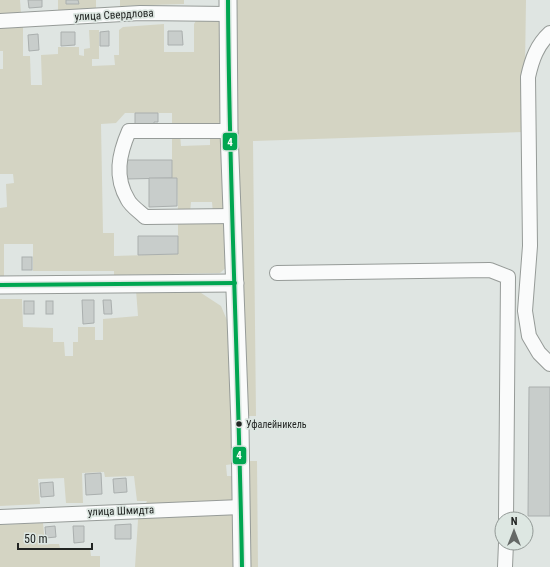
<svg xmlns="http://www.w3.org/2000/svg" width="550" height="567" font-family="'Roboto Condensed',sans-serif">
<style>
.green{fill:#d4d4c3}
.building{fill:#c8cdcb;stroke:#aaafae}
.lines{fill:none;stroke-linecap:round;stroke-linejoin:round}
.minor-casing{stroke:#969b98;stroke-width:16}
.major-casing{stroke:#969b98;stroke-width:19}
.minor{stroke:#fafbfb;stroke-width:14}
.major{stroke:#fafbfb;stroke-width:17}
.bus-1-casing{stroke:#dde7e2;stroke-width:7}
.bus-1{stroke:#00a651;stroke-width:4}
.bus-dot{fill:#222523;stroke:#dde7e2;stroke-width:1.5}
.labels{text-anchor:middle;dominant-baseline:central;stroke-width:3.5;stroke-linejoin:round;paint-order:stroke}
.bus-label{font-size:10px;fill:#222523;stroke:#dde7e2;text-anchor:start}
.street-label{font-size:11px;fill:#222523;stroke:#dde7e2}
.line-badge{stroke:#dde7e2;stroke-width:1.5}
.badge-label{font-size:11px;text-anchor:middle;font-weight:bold;fill:#fff}
</style>
<rect width="100%" height="100%" fill="#dfe5e2"/>
<g class="green">
<path d="M0,0H20L21,14L0,15Z"/>
<path d="M58,0H96V8L58,12Z"/>
<path d="M120,0H184V4L120,6Z"/>
<path d="M232,0H526L524,132L253,141L256,416H245Z"/>
<path d="M197,19H217L222,26L223,121L214,125H172V113H125L116,123L101,124L103,233H114V256L178,254V219H219L228,224L229,265L220,273L114,275V271H33V244H4V279H0V208L7,207L6,184L14,183L13,174H0V69H3V51H0V25L23,24V56H30L31,85H42L41,55L58,54V47H79V55L84,56V49L90,48L89,30H99V59H92V66L115,65L114,55H119V30L123,27L164,24V52H194V24Z"/>
<path d="M180,134L181,146L210,145V134L218,135L226,146L228,204L219,213H213L212,202H191L190,213H178L177,178H172V135Z"/>
<path d="M195,289L221,306L229,325L233,464L226,465L227,476H234L235,567H135L138,520L147,501H137L134,476L105,477L104,472L82,473L83,503H66L64,478L38,479L40,504L0,506V299H22L23,327L53,328V342H64L65,356H73V342H78V327H95V340H103V319L138,316L136,290Z"/>
<path d="M249,461H257L258,567H249Z"/>
<path d="M43,523L45,544H59L60,548H90L91,556H100V567H0V525Z"/>
</g>
<g class="building">
<path d="M28,0H42V7L29,8Z"/>
<path d="M66,0H78L79,4H66Z"/>
<path d="M109,31V46H100V32Z"/>
<path d="M168,31H182L183,45H168Z"/>
<path d="M61,32H75V45L61,46Z"/>
<path d="M38,34L39,50L29,51L28,35Z"/>
<path d="M135,113H158V122H154V126H135Z"/>
<path d="M126,160H172V178L126,179Z"/>
<path d="M149,178H177V206L149,207Z"/>
<path d="M138,236H178V254L138,255Z"/>
<rect x="22" y="257" width="10" height="13"/>
<path d="M82,300H94V323L83,324Z"/>
<path d="M103,300H111L112,314H104Z"/>
<rect x="24" y="301" width="10" height="13"/>
<rect x="46" y="301" width="7" height="13"/>
<path d="M529,387H550V516H528Z"/>
<path d="M101,473L102,494L86,495L85,474Z"/>
<path d="M126,478L127,492L114,493L113,479Z"/>
<path d="M53,482L54,496L41,497L40,483Z"/>
<path d="M131,524V539H115V525Z"/>
<path d="M55,526L56,537L46,538L45,527Z"/>
<path d="M73,526H84V542L74,543Z"/>
</g>
<g class="lines">
<g class="minor-casing">
<g id="minor">
<path d="M0,21L140,13L228,14"/>
<path d="M550,33C537,45 532,59 528,77L530,246L525,311L529,336L539,353L550,364"/>
<path d="M229,131H129C119,154 114,177 128,200C131,206 140,212 145,217L233,216"/>
<path d="M277,273L490,270L508,277L506,519"/>
<path d="M0,517L241,507"/>
<path d="M505,567L506,543"/>
</g>
</g>
<g class="major-casing">
<g id="major">
<path d="M228,0L229,131L240,425L242,567"/>
<path d="M0,285L235,283"/>
</g>
</g>
<use href="#minor" class="minor"/>
<use href="#major" class="major"/>
<g class="bus-1-casing">
<g id="bus-1">
<path d="M228,0C229,189 239,378 242,567"/>
<path d="M0,285L235,283"/>
</g>
</g>
<use href="#bus-1" class="bus-1"/>
</g>
<circle class="bus-dot" cx="239" cy="424" r="3.5"/>
<g class="labels">
<g class="bus-label">
<text x="246" y="424">Уфалейникель</text>
</g>
<g class="street-label">
<text transform="translate(114 15) rotate(-3)">улица Свердлова</text>
<text transform="translate(121 511) rotate(-2)">улица Шмидта</text>
</g>
</g>
<g class="line-badge">
<rect x="222" y="132" width="16" height="19" rx="4" fill="#00a651"/>
<rect x="232" y="446" width="15" height="19" rx="4" fill="#00a651"/>
</g>
<g class="badge-label">
<text x="230" y="146">4</text>
<text x="239" y="459">4</text>
</g>
<g transform="translate(514 531)"><circle r="19" fill="#dde7e2" stroke="#929996"/>
<path d="M0-3L7 15L0 10L-7 15Z" fill="#646866"/>
<text y="-6" font-size="11" font-weight="bold" text-anchor="middle" fill="#222523">N</text>
</g>
<path d="M18 543v6h74v-6" fill="none" stroke="#222523" stroke-width="2"/>
<text x="24" y="543" font-size="12" fill="#222523" stroke="#dde7e2" stroke-width="3" paint-order="stroke">50 m</text>
</svg>
